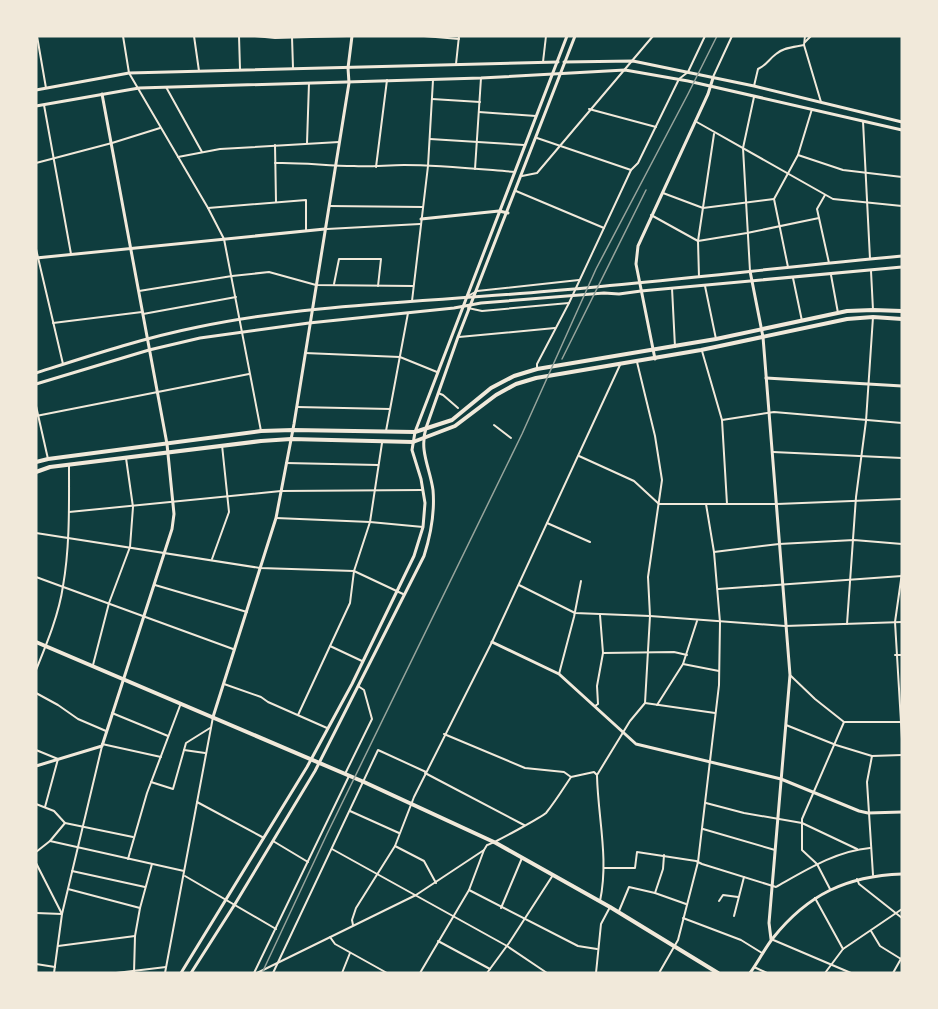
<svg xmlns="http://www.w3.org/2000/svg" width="938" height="1009" font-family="'Times New Roman',serif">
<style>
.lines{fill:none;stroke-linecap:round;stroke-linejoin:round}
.minor{stroke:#f1e9da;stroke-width:2}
.tertiary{stroke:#f1e9da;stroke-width:3}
.primary{stroke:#f1e9da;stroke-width:4}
.trunk{stroke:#f1e9da;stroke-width:4}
.rail{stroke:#97a49c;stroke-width:1.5}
</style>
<rect width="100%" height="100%" fill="#0f3d3e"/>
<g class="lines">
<g class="minor">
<path d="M37,36L46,88"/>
<path d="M123,36L129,73L208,208L224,239L261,431"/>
<path d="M194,36L199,71"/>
<path d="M239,36L240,69"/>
<path d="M255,36L275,38L347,36"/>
<path d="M424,36L459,39"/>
<path d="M805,36L804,45L821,102"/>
<path d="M292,37L293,68"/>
<path d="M805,42L811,36"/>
<path d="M543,62L546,36"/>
<path d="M456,64L459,36"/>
<path d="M713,77L732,36"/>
<path d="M754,86L758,69C768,64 768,60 776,54C784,47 795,47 804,45"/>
<path d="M166,87L202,152"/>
<path d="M432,99L480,102"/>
<path d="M44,105L71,254"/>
<path d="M589,109L656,127"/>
<path d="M479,112L536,116"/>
<path d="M695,121L833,199L902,206"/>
<path d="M863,121L870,259"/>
<path d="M537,138L631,170"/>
<path d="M430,139L524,145"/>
<path d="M307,143L309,83"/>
<path d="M275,145L276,202"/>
<path d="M798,155L843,170L902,177"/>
<path d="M178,157L220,149L339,142"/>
<path d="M36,163L112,143L160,128"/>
<path d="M275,163C302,162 327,166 354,166C371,167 387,165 404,165C441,165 478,169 515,172"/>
<path d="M376,167L387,80"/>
<path d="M475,169L481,78"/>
<path d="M522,176L537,173L653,36"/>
<path d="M516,191L604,228"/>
<path d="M663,193L703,208L774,199"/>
<path d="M825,195L817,209L829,263"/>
<path d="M329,206L423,207"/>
<path d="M208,208L306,200V231"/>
<path d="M651,215L698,241L747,233L819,218"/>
<path d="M327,229L420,224"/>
<path d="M36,249L63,364"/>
<path d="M788,267L774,199L798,155L812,109"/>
<path d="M750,271L743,148L754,97"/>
<path d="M871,271L873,310"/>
<path d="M831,275L838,313"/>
<path d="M699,277L698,241L714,134"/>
<path d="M793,278L802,321"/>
<path d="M334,284L339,259H381L378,286"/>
<path d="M705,286L716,339"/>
<path d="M672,288L675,347"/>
<path d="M139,291L232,276L269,272L316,285L413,286"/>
<path d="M468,296L477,291L579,280"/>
<path d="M412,301L428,166L433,80"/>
<path d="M468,308L482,311L569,303"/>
<path d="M143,314L236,297"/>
<path d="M53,323L142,312"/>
<path d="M459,337L555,328"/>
<path d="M702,351L722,420L727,504"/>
<path d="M305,353L400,357L437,372"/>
<path d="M537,369V364L569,303L631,170L638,163L679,79L688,72L705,36"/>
<path d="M438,393L443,395L458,408"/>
<path d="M36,406L48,459"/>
<path d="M297,407L390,409"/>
<path d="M36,416L249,374"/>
<path d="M722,420L774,412L902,423"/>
<path d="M494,425L511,438"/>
<path d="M386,431L408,313"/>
<path d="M773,452L902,458"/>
<path d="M579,456L634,481L659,504H777L902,499"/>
<path d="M286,463L378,465"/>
<path d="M69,512L281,491L422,490"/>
<path d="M276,518L370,522L423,527"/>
<path d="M547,523L590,542"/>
<path d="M36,533L260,568L354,571L403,594"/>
<path d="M714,552L779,544L854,540L902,544"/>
<path d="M212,559L229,512L222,445"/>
<path d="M902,573L895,622L902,739"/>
<path d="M36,577L233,649"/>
<path d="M155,585L247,612"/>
<path d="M519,585L575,613L650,616L785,626L902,622"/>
<path d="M718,589L902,576"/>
<path d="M847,624L856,497L866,421L873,317"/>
<path d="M330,646L362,661"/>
<path d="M603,653L674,652L687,655"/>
<path d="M895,655H902"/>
<path d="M683,664L719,671"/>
<path d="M93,665L109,603L130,547L133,507L126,458"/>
<path d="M36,670C47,643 59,614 63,586C70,546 69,505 69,465"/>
<path d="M559,674L574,617L581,581"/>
<path d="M791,676L815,699L844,722H902"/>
<path d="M224,684L261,697L268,702L327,728"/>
<path d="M36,693L58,705L78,719L106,731"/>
<path d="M645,703L715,713"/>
<path d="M657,705L683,664L697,621"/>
<path d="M595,706L598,704L597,686L603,653L600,615"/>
<path d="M112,713L168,736"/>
<path d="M298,715L350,603L354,571L370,522L382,443"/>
<path d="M786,725L836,745L872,756L902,755"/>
<path d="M444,734L525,768L564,772L571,777"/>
<path d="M102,744L161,757"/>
<path d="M36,750L58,759L45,807"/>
<path d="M184,750L205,753"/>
<path d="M872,756L867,782L873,875"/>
<path d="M425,773L524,825"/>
<path d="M345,774L372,719L364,690L358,686"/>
<path d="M597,776C598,818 609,859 600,901"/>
<path d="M151,782L173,789L186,743L210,728"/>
<path d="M197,802L264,838"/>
<path d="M706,803L744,813L802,823L857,849"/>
<path d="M36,804L54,811L65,823"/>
<path d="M350,811L399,833"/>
<path d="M703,829L775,850"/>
<path d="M50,841L184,871"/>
<path d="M273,841L308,862"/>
<path d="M395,846L424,861L436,883"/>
<path d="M332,849L507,946L547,973"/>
<path d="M36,852L50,841L65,823L133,837"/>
<path d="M128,859L147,793L181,703"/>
<path d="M36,863L62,914L36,913"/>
<path d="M604,868H635L637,852L696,861L702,864L776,887C806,870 836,851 870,848"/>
<path d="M72,871L145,887"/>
<path d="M185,876L276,929"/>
<path d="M857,879L859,884L902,918"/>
<path d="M68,889L140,908"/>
<path d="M830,889L817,864L802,850V819L844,722"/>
<path d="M469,890L578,946L597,949"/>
<path d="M655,893L663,869L664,855"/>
<path d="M815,898L843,949"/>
<path d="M719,901L723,895L738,897"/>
<path d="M501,908L522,858"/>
<path d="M619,911L629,887L655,893L686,904"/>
<path d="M734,916L744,877"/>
<path d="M683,918L741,940L762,953"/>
<path d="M353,925L352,920L356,908L395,846L414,797L492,642L620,365"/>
<path d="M871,931L880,946L901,959"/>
<path d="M330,937L335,944L387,973"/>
<path d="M771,939L851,973"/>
<path d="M438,941L490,969"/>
<path d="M58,946L135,936"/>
<path d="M36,964L55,967"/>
<path d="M754,967L767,973"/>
<path d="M54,973L62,914L102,746"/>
<path d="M116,973L166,967"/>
<path d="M134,973L135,936L140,908L152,864"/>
<path d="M165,973L213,717"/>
<path d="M254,973L349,776"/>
<path d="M257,973L416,895L484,850L487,845C493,844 543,816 546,813C555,802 563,789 571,777L594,772L597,775L630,721L645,703L650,616L648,577L662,480L655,436L637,362"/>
<path d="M273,973L378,750L426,772"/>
<path d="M342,973L350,953"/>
<path d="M420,973L469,890L484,850"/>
<path d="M487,973L509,943L553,875"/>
<path d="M596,973L601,924L610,907"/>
<path d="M659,973L678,940L698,862L719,685L720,622L714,552L706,504"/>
<path d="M825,973L843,949L902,909"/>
<path d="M893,973L902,957"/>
</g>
<g class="tertiary">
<path d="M564,62L633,61L754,86L902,122"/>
<path d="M36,90L129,73L558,62"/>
<path d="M36,106L139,88L481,78L625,70L688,81L902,130"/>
<path d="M421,219L499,211L508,213"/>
<path d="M36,258L325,229"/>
<path d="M750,271L763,337L790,675L769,923L771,939"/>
<path d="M655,359L636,264L638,246L708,94L713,78"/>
<path d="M36,373C89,356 143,338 198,327C313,303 433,302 550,291C667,281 785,267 902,256"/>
<path d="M766,378L902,386"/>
<path d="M36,384L149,350L200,338L309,323L454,308L481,303L604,293L619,294L641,291L902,267"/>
<path d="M492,642L559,674L636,744L781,779L859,811L868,813L902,812"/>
<path d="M213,717L276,518L294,424L349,83L348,68L352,36"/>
<path d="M36,766L102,746L172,529L174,514L167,444L102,94"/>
<path d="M181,973L307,767L352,684L414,556L423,527L425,503L421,479L412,450L415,432L567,36"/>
<path d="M191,973L235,904L315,771L424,556C431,534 435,513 433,490C430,468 419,451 426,428L458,337L575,36"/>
<path d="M750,973C758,962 765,948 773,938C808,894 847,876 902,874"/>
</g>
<g class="primary">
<path d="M36,462L48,459L261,431L293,430L415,432L452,420L491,388L514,376L537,369L716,339L847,311L873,310L902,311"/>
<path d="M36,472L50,467L261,441L291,439L413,442L455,426L496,395L516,384L536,378L701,350L847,319L873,317L902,319"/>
</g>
<path class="trunk" d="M36,642L364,782L496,843L610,907L718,973"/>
<g class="rail">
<path d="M562,359L646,190"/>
<path d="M262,973L327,834L522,434L596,269L688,94L717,36"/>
</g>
</g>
<rect width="938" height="1009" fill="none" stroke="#f1e9da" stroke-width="75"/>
</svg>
